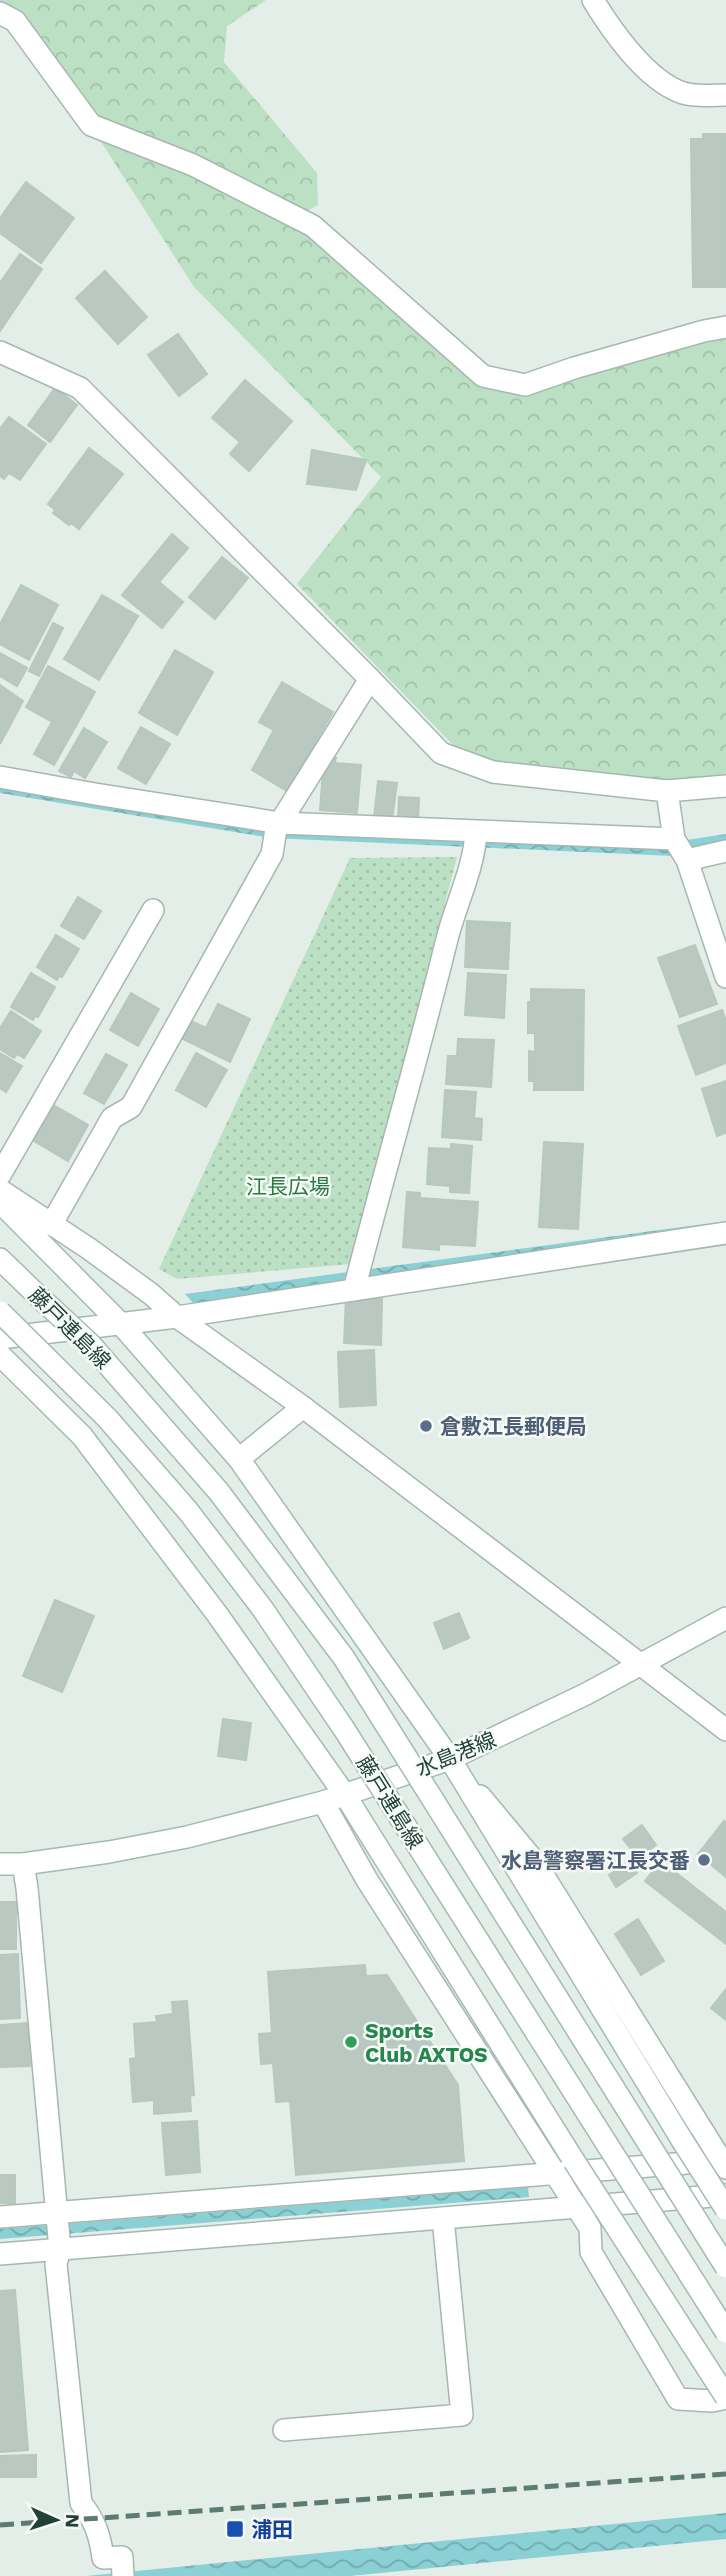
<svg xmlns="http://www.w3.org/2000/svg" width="726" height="2576" font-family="'Work Sans','Noto Sans JP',sans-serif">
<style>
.forest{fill:url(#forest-crowns)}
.park{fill:url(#park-dots)}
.water{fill:url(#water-waves)}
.building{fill:#b9c9c2;stroke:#b6c8bf;stroke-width:2}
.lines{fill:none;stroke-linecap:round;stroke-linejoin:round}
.minor-casing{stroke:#a6b7b0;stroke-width:24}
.tertiary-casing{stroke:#a6b7b0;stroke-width:24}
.secondary-casing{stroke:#a2bbb0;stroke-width:24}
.minor{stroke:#fff;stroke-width:21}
.tertiary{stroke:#fff;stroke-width:21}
.secondary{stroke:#fff;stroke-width:21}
.rail{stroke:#5d7c71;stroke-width:5;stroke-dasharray:14 7;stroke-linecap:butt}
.secondary-bridge-casing{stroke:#a2bbb0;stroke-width:24;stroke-linecap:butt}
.secondary-bridge{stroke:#fff;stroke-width:21}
.service-dot{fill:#5c6f8a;stroke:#f5faf7;stroke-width:2.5}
.leisure-dot{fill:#2e9e5b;stroke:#f5faf7;stroke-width:2.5}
.transit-dot{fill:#1a4fb4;stroke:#f5faf7;stroke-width:2.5}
.labels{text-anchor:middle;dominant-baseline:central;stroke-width:5;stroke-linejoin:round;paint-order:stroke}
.park-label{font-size:21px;fill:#2a7a43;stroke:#f5faf7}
.street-label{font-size:21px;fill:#224136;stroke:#f5faf7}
.service-label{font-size:21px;font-weight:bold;fill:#4e5e75;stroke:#f5faf7;text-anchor:start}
.leisure-label{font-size:21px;font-weight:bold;fill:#27864d;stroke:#f5faf7;text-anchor:start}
.transit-label{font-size:21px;font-weight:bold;fill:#164399;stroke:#f5faf7;text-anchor:start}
</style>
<defs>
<pattern id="forest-crowns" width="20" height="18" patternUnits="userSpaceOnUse" patternTransform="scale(1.75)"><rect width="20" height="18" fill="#bce0c3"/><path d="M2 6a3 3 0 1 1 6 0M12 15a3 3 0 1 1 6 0" fill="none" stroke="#a1c1a8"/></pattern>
<pattern id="park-dots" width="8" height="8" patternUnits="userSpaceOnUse" patternTransform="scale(1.75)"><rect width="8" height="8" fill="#bce0c3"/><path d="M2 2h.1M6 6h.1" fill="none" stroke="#a1c1a8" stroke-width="1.8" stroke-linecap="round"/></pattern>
<pattern id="water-waves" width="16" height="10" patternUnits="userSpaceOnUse" patternTransform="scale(1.75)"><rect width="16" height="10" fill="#8ad0d5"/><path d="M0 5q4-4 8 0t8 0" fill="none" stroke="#70aaae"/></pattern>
</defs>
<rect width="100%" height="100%" fill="#e4eee9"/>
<g class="forest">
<path d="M0,0H266L227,26L224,62L317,173L318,205L303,213L96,120L0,5Z"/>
<path d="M98,137L191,172L314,236L437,350L481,384L528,395L705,338L726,326V778L656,784L496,763L453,745L297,584L381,477L194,287Z"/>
</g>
<path class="park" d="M457,857L351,1264L177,1279L159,1269L350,858Z"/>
<g class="water">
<path d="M0,784L109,804L661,844L726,834V843L674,856L271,838L0,793Z"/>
<path d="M726,1221V1227L195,1305L185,1294Z"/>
<path d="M528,2187L529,2197L0,2239V2229Z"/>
<path d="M726,2513V2539L350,2576H86Z"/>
</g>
<g class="building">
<path d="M703,134H726V287H693L691,139H703Z"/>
<path d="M26,182L74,218L41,263L0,233V218Z"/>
<path d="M20,254L42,269L0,331V283Z"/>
<path d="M105,271L147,317L118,344L76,298Z"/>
<path d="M178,334L207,374L179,396L148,355Z"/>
<path d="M245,380L292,421L249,471L230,454L240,442L212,418Z"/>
<path d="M55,388L77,405L50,442L28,425Z"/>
<path d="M9,417L46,444L20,480L9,473L4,479L0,476V429Z"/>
<path d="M89,448L123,474L79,529L71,523L69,525L53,513L55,510L48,504Z"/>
<path d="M312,450L366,460L356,490L307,484Z"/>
<path d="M172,534L188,548L159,582L183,602L162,628L122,595Z"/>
<path d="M222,557L248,578L215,619L189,597Z"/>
<path d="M21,585L58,605L29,660L0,644V624Z"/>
<path d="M102,595L138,616L99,680L64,659Z"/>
<path d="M53,623L63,628L39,676L29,671Z"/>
<path d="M175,650L213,672L177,735L139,713Z"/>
<path d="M0,653L27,668L17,686L0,676Z"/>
<path d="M48,666L95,692L54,765L34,754L52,722L26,707Z"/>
<path d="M282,682L333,712L287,791L252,770L274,730L259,722Z"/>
<path d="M0,685L23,701L0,744Z"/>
<path d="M141,727L170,744L146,784L118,768Z"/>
<path d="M84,728L107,742L85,778L74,771L71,777L59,771Z"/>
<path d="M324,757L336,758L335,763L361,765L357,813L320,810Z"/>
<path d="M378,781L397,783L392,820L374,818Z"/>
<path d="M399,797L419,798L418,821L398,820Z"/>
<path d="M78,897L101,911L84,939L61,926Z"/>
<path d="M467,921L510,923L508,969L465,967Z"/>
<path d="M56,935L79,949L62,977L59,976L57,980L37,967Z"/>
<path d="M695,945L717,1004L680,1017L658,958Z"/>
<path d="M31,973L55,987L38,1017L35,1016L33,1020L11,1007Z"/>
<path d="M468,973L506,975L504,1018L465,1015Z"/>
<path d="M531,989L584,990L583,1090H534V1081H529V1051L535,1052V1033H528V1002H531Z"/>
<path d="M131,993L159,1009L138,1046L110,1030Z"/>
<path d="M218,1004L250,1019L230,1062L181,1038L189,1020L206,1028Z"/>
<path d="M722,1010L726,1021V1063L696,1075L678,1026Z"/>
<path d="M11,1011L41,1031L24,1058L17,1054L14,1058L0,1049V1028Z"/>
<path d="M458,1039L494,1040L491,1087L446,1084L448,1056H457Z"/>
<path d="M0,1053L22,1066L6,1092L0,1088Z"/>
<path d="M196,1053L227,1070L206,1107L176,1090Z"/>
<path d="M106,1054L127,1065L104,1104L84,1093Z"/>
<path d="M726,1081V1133L717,1136L702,1089Z"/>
<path d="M445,1090L476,1092L474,1118L482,1119L481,1140L442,1137Z"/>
<path d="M48,1102L88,1125L68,1161L27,1137Z"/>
<path d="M544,1142L583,1144L578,1229L539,1227Z"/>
<path d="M451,1144L472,1146L469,1193L450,1192V1186L427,1184L429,1148L451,1149Z"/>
<path d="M407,1192L420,1193V1198L478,1202L475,1246L439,1244V1250L403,1247Z"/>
<path d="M346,1298L382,1299L381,1345L344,1343Z"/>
<path d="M374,1350L376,1405L340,1407L338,1352Z"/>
<path d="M55,1600L94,1616L62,1692L23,1676Z"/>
<path d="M459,1613L469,1638L444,1649L434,1623Z"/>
<path d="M223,1719L251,1723L246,1760L218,1756Z"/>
<path d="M724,1821L726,1822V1877L698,1854Z"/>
<path d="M642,1825L656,1845L638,1858L623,1839Z"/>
<path d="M630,1861L637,1873L616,1887L609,1875Z"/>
<path d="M661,1861L726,1912V1944L645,1881Z"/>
<rect x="0" y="1902" width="16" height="47"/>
<path d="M638,1919L664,1961L641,1975L615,1934Z"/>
<path d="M18,1954L20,2018L0,2019V1955Z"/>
<path d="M365,1965L366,1976L387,1975L458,2085L464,2161L296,2175L290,2101L276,2102L273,2063L261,2064L259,2034L272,2033L268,1972Z"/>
<path d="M726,1989V2020L711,2008Z"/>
<path d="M187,2001L194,2095L190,2096L191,2111L154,2114V2100L133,2102L130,2059L136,2058L134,2024L157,2022L156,2016L173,2014L172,2002Z"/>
<path d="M28,2023L30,2066L0,2067V2025Z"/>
<path d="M197,2121L200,2172L166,2175L162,2123Z"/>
<rect x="0" y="2175" width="15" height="28"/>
<path d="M15,2290L28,2450L0,2452V2291Z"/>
<path d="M36,2455V2477H0V2456Z"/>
</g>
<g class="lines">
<g class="minor-casing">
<g id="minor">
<path d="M593,0C612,31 647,81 683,93C695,97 713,95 726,95"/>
<path d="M0,13L15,21L91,125L193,165L313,226L483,376L525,385L574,368L704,331L726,327"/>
<path d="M0,352L80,388L370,679L276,829L272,854L131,1107L112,1118L51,1225"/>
<path d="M370,679L441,753L493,772L667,791L726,786"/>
<path d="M0,777L95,794L280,823L674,839"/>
<path d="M667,791L674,839L687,860L726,977"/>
<path d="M687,860L726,851"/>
<path d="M0,1175L153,910"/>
<path d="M0,1190L88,1248L151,1294L177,1317L303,1407L640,1664"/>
<path d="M354,1290C384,1173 418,1057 447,939C456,903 474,869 476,832"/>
<path d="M0,1338L177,1317L726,1233"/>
<path d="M239,1459L303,1407"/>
<path d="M480,1796L535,1862L726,2168"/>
<path d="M323,1802L367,1880L590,2228L591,2252L678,2399L712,2401L726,2398"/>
<path d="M23,1864L27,1888L60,2249L56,2264L81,2503C95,2521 100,2535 103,2558L122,2557L123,2576"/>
<path d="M0,2217L726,2160"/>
<path d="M0,2254L726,2195"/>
<path d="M284,2430L462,2415L443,2218"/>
</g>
</g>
<g class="tertiary-casing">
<path id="tertiary" d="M640,1664L726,1730"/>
</g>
<g class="secondary-casing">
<g id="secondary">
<path d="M0,1202L120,1323L239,1459L450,1759L682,2140"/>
<path d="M0,1259L34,1292"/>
<path d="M0,1355L82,1436L217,1614L345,1795L574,2161"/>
<path d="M0,1864H23L109,1852L187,1837L323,1802L450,1759L586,1694L726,1618"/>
</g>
</g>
<use href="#minor" class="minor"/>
<use href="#tertiary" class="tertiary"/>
<use href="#secondary" class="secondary"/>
<path class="rail" d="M0,2525L726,2474"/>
<g class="secondary-bridge-casing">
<g id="secondary-bridge">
<path d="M34,1292L90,1344L219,1492L344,1658L726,2267"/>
<path d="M0,1312L107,1418L188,1511L262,1608L344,1729L726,2332"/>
<path d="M682,2140L726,2209"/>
<path d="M574,2161L726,2397"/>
</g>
</g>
<use href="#secondary-bridge" class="secondary-bridge"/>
</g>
<g class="service-dot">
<circle cx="426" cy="1426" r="7"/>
<circle cx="704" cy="1860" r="7"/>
</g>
<circle class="leisure-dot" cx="351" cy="2042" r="7"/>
<rect class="transit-dot" x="226" y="2520" width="18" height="18" rx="3.5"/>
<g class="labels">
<g class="park-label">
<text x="288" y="1186">江長広場</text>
</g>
<g class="street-label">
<text transform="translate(70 1328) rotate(45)">藤戸連島線</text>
<text transform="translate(456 1754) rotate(-22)">水島港線</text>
<text transform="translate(390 1802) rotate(58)">藤戸連島線</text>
</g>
<g class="service-label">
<text x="440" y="1426">倉敷江長郵便局</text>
<text x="690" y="1860" text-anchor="end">水島警察署江長交番</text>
</g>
<g class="leisure-label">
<text x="365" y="2030">Sports<tspan x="365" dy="24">Club AXTOS</tspan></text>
</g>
<g class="transit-label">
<text x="251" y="2529">浦田</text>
</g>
</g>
<g transform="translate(56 2520) rotate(93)" stroke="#f5faf7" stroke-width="5" paint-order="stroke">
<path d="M0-5L12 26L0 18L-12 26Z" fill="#224136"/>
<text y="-10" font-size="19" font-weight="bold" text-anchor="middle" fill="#224136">N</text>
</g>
</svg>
